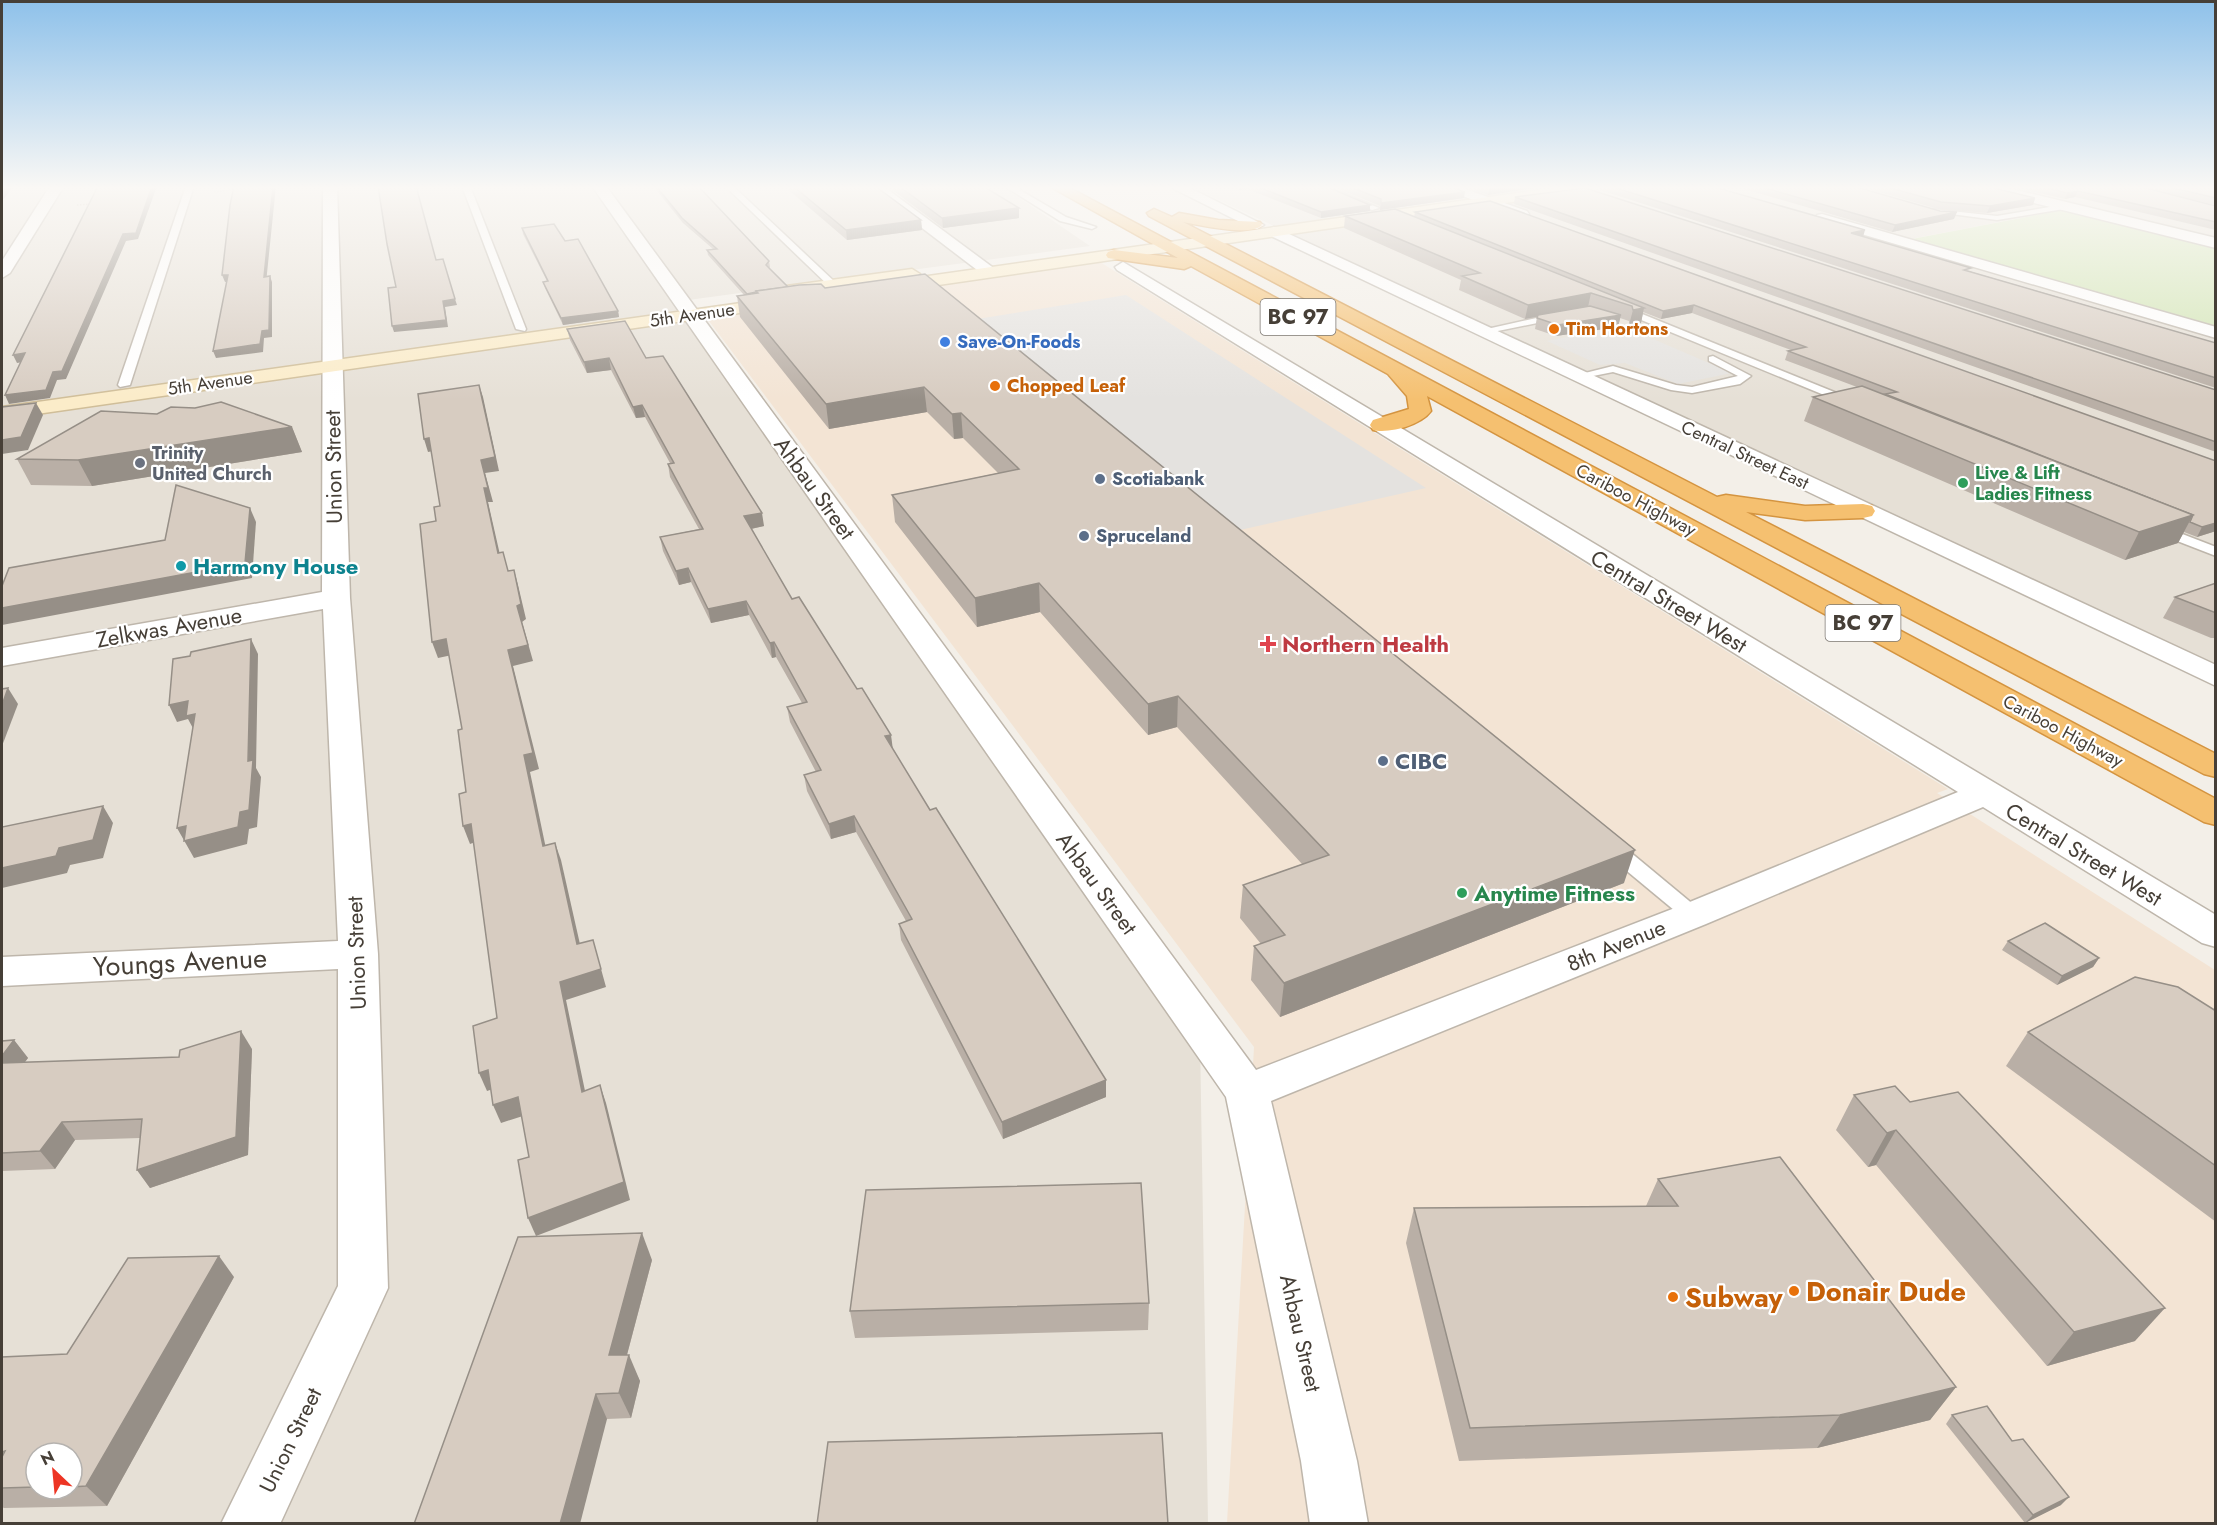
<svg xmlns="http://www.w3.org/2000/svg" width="2217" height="1525" font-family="Jost,sans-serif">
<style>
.residential{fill:#e6e0d6;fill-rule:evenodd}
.commercial{fill:#f3e4d4}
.green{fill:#d1e5b3}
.parking{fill:#e4e2df}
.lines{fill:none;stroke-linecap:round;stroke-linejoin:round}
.lane-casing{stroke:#beb6ab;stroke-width:3}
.street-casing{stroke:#beb6ab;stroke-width:3}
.secondary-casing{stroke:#d0be99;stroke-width:3}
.highway-casing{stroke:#d49440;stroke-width:3}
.path{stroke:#bfb09d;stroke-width:1.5;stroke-dasharray:1.5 1.5;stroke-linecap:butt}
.lane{fill:#fff;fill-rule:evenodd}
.street{fill:#fff;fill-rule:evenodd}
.secondary{fill:#fbecc9;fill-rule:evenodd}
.highway{fill:#f5c070;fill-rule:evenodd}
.wall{fill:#b9afa6;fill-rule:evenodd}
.shaded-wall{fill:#968f87}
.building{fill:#d7ccc1;stroke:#968f87;stroke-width:1.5}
.food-dot{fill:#e8710a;stroke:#fff;stroke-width:2}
.shop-dot{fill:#3f7fe0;stroke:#fff;stroke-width:2}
.worship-dot{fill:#6b7280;stroke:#fff;stroke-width:2}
.service-dot{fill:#5c6f8a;stroke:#fff;stroke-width:2}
.leisure-dot{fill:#2e9e5b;stroke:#fff;stroke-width:2}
.culture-dot{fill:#0f9aa8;stroke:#fff;stroke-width:2}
.health-dot{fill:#e0444e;stroke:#fff;stroke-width:2}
.labels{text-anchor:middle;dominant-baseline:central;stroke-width:4.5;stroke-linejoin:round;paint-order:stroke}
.far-street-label{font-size:18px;fill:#463f37;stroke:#fff}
.far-food-label{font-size:18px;font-weight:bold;fill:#c56008;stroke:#fff;text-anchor:start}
.far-shop-label{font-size:18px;font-weight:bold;fill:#366cbe;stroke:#fff;text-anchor:start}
.far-worship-label{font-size:18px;font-weight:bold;fill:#5b616d;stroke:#fff;text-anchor:start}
.far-leisure-label{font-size:18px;font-weight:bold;fill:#27864d;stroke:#fff;text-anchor:start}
.far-service-label{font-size:18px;font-weight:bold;fill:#4e5e75;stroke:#fff;text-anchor:start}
.shield{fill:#fff;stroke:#7e7973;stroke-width:1.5}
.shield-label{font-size:21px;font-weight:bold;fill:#463f37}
.street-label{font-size:22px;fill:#463f37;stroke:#fff}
.culture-label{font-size:22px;font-weight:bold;fill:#0d838f;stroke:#fff;text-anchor:start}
.health-label{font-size:22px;font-weight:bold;fill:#be3a42;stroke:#fff;text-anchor:start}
.service-label{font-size:22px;font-weight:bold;fill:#4e5e75;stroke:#fff;text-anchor:start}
.leisure-label{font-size:22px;font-weight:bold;fill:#27864d;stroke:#fff;text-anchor:start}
.near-street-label{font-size:27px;fill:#463f37;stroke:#fff}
.near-food-label{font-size:27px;font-weight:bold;fill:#c56008;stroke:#fff;text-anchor:start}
</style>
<rect width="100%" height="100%" fill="#f3efe8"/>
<g class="residential">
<path d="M2,186H900L884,188L899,199L1003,187L1090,246L681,301L1200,1040L1208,1523L2,1524ZM36,1453H72V1489H36Z"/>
<path d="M1189,186H2215V241L2062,210L1895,242L2215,336V669Z"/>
</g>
<path class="commercial" d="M1100,262L1948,789L1937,793L2215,970V1523H1227L1254,1047L706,317Z"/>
<path class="green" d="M2062,210L2215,248V326L1912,239Z"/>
<g class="parking">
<path d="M1126,295L1426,488L1227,533L971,320Z"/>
<path d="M1623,326L1732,373L1678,384L1625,363L1600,365L1547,341Z"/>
</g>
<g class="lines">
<g class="lane-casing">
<g id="lane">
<path d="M186,186H194L130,385L120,387L118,385Z"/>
<path d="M462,186H470L526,329L525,331L516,329Z"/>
<path d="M725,186H733L836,283V287H830Z"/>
<path d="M1004,186H1013L1066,217L1096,227L1092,229L1060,221Z"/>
<path d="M1315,186H1326L1379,208L1372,210Z"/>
<path d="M2067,204L2070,208L1997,220L1928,211L1932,209L1997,216Z"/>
<path d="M1620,305L1854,400L1856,402L1846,404L1617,310L1615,308Z"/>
<path d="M1559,313L1564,316L1562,318L1483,334L1478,331Z"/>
<path d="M1713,356L1751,376L1740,384L1692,393L1671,390L1613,372L1578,379L1573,376L1613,366L1676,385L1692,387L1738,376L1709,361V357Z"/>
<path d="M2159,525L2216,547V556L2154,532L2152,529Z"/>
<path d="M1611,841L1618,842L1700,910L1703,915L1700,920L1693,922L1686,920L1604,852L1601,847L1604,842Z"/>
</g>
</g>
<g class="street-casing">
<g id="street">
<path d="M50,186H64L10,273L2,278V261Z"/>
<path d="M323,186H337L350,598L378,954L388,1288L280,1524H221L338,1286V969L2,986V957L338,941L323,609L2,666V648L322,592Z"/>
<path d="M592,186H606L1256,1070L1680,906L1958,792L1117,270L1115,267L1123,262L2216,915V947L2202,943L1983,807L1706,924L1271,1101L1357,1461L1368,1524H1310L1301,1461L1226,1097Z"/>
<path d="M867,186H883L999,272L997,276H985Z"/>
<path d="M1168,186H1186L1264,225L1257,229L1252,228Z"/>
<path d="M1437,186H1457L1527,211L1529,214L1527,217H1517Z"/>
<path d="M1976,186H2000L2216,238V248L1978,189Z"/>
<path d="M1822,214L2216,327V338L1817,221L1815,218L1817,215Z"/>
<path d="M1274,227L2216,665V686L1269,235L1266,232L1269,229Z"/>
</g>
</g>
<g class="secondary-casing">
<g id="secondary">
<path d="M1566,186H1602L1595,190L890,292L881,287L889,282L779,297L770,292L779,287L912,269L920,274L914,278Z"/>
<path d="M783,297L792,302L789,306L2,419V407Z"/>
</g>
</g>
<g class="highway-casing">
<g id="highway">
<path d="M1049,186H1066L2216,799V825L2204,822L1427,396L1431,411C1421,425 1389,434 1373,430L1370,425L1373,420L1409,409L1407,396L1388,374L1191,266L1184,269L1108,258L1106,255L1108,252L1114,250L1178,258Z"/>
<path d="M1154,209L1172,217L1179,213L1218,220L1260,222L1262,225C1252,237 1199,225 1183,222L1717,497L1726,495L1805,506L1863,504L1872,506L1875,511L1872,516L1863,518L1805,520L1746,512L2216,754V777L2204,774L1149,216L1147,213Z"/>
</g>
</g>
<g class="path">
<path d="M214,192L237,189"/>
<path d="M77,205L93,204"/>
</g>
<use href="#lane" class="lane"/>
<use href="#street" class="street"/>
<use href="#secondary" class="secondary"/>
<use href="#highway" class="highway"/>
</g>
<g class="wall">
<path d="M653,186H698L769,261L770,267L769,268L788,287L825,288L1624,883L1280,1017L1251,980L1254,946L1261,944L1240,918L1243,885L1302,864L1177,727L1148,735L1040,612L977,627L895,522L892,495L998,473L963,438L954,439L927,412L829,429L740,317L737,296L744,295L708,255L707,250L713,249L683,223Z"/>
<path d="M784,186H875L921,220L922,230L847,240Z"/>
<path d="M887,186H983L1019,218L943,228Z"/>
<path d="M1231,186H1325L1370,205V211L1321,218L1247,189L1239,190Z"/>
<path d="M1332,186H1449L1464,198L1380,210V206Z"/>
<path d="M1464,186H1550L1488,195Z"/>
<path d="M1601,186H1711L1969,271L2216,343V388L1600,190Z"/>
<path d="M1734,186H1853L1954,219L1892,232Z"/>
<path d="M1858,186H1985L2035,198L2033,205L1987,213L1938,209Z"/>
<path d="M2010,186H2216V205L2173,195L2216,206V230L2075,197L2065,199Z"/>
<path d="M1515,197L2216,390V452L1514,204Z"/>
<path d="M1415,212L2216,461V531L2197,537L2184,532L2178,543L2125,560L1804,421L1813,397L1857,387L1785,360L1788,351L1791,350L1692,313L1661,319L1643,312L1641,323L1629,325V321L1620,318L1618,327L1556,336L1535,329L1537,317L1525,319L1459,290L1461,280L1344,228L1345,216L1414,217Z"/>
<path d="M522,228L565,241L618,311L619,317L563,325L545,288L543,282L547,281L523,234Z"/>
<path d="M567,329L646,358L764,526L751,529L792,599L893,750L930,810L1106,1080V1097L1003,1139L901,940L899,924L906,921L856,832L831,839L807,791L804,775L816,772L790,722L787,707L802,703L776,657L772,658L749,615L711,623L691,582L679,585L663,551L660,537L699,529L670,477L668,464L670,463L645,417L636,418L611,370L587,373L570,340Z"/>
<path d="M292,427L302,452L92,486L31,485L17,459Z"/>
<path d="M2216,583V638H2211L2163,618L2175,597Z"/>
<path d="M2008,941L2099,958L2093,967L2057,985L2002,950Z"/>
<path d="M2216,1011V1222L2006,1066L2028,1032Z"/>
<path d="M14,1040L28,1058L25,1062L179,1057L252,1049L248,1155L150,1188L137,1170L140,1138L75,1140L55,1169L2,1171V1041Z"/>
<path d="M1895,1086L2135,1341L2047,1366L1876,1165L1868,1167L1836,1130L1854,1095Z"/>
<path d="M1658,1179L1956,1387L1930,1420L1817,1448L1459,1461L1406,1243L1414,1208L1646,1206Z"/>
<path d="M652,1260L627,1355L640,1381L631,1418L607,1419L414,1524Z"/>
<path d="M234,1277L107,1506L4,1508L2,1507V1357L67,1354ZM36,1453H72V1489H36Z"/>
<path d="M1149,1303L1148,1330L855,1338L850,1311Z"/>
<path d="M1952,1415L2012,1441L2061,1505L2025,1523L1946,1424Z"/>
</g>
<g class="shaded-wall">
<path d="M6,186H14L2,201V191Z"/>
<path d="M152,186H157L138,239L126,241L66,379L57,380L50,398L9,404L5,395L123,234Z"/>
<path d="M273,186H276L266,283L264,277Z"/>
<path d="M1240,186H1247V189L1239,190Z"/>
<path d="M1506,186H1550L1488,195L1489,188Z"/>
<path d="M2078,191L2075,197L2065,199L2067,193Z"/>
<path d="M1465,192L1464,198L1380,210L1381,203Z"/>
<path d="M2035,198L2033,205L1987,213L1990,206Z"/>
<path d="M1370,205V211L1321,218V212Z"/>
<path d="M1019,208V218L943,228L942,218Z"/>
<path d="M1957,212L1954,219L1892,232L1895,225Z"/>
<path d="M921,220L922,230L847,240L846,230Z"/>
<path d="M1865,230L1863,237L1851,233Z"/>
<path d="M222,275H228L231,281L225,282Z"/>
<path d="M270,276L272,282V337L264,338L263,352L216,358L213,351Z"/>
<path d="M1591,293L1588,307L1525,319L1528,305Z"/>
<path d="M455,299L457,305L445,307L448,327L394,332L392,326L443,301Z"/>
<path d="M1694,305L1692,313L1661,319L1663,311Z"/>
<path d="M1644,308L1641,323L1629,325L1633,310Z"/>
<path d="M618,311L619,317L563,325L561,318Z"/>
<path d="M1621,315L1618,327L1556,336L1558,325Z"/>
<path d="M25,353L29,361L17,363L13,355Z"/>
<path d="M609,358L611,370L587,373L584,362Z"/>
<path d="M479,385L483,397L499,471L485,473L493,502H488L503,568L498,553L484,488L481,460Z"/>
<path d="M924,387L927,412L829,429L826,404Z"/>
<path d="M36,403L43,415L28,450L2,454V440Z"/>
<path d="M642,405L645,417L636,418L633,407Z"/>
<path d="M961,413L963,438L954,439L952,414Z"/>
<path d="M292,427L302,452L92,486L78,460Z"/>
<path d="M429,438L433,451L428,452L424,439Z"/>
<path d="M250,508L256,522L252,578L2,625V608Z"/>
<path d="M762,513L764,526L746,530L744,516Z"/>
<path d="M2193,515L2178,543L2125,560L2139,532Z"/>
<path d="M2216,523V531L2197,537L2202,527Z"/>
<path d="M688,568L691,582L679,585L676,571Z"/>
<path d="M514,570L518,585L526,619L522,622L533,661L513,666L539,769L530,772L549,863L543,846L524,755L508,650L517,606Z"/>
<path d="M1039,583L1040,612L977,627L975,598Z"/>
<path d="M746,601L749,615L711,623L708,609Z"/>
<path d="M251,639L258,654L256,768L261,777L257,827L249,829L247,844L194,858L177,828L240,812L248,761Z"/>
<path d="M446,639L452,655L438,658L432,642Z"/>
<path d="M774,642L776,657L772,658L770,643Z"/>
<path d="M8,688L18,704L2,746V705Z"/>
<path d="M1178,696L1177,727L1148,735V704Z"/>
<path d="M188,701L203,730L195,732L188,719L177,722L169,705Z"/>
<path d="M891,735L893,750L885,736Z"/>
<path d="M103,806L113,823L103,858L70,865L67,873L2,888V868L59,848Z"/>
<path d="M854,816L856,832L831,839L829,824Z"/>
<path d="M471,824L478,841L470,844L463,826Z"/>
<path d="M555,843L561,860L584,962L577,944Z"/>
<path d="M1635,850L1624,883L1280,1017L1284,983Z"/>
<path d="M593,940L606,987L566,1000L589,1110L582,1092L560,982Z"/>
<path d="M2099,958L2093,967L2057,985L2062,976Z"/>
<path d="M241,1031L252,1049L248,1155L150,1188L137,1170Z"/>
<path d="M14,1040L28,1058L10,1081L2,1070V1056Z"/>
<path d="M488,1070L496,1088L487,1091L479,1073Z"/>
<path d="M1106,1080V1097L1003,1139L1002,1122Z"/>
<path d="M600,1085L606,1103L630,1200L536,1236L528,1218Z"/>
<path d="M518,1097L526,1115L501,1123L493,1105Z"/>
<path d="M62,1122L75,1140L55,1169L40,1151Z"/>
<path d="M1896,1130L1876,1165L1868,1167L1887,1133Z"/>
<path d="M642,1233L652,1260L620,1381L609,1355Z"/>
<path d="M219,1256L234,1277L107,1506L86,1486Z"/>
<path d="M2165,1308L2135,1341L2047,1366L2074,1332Z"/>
<path d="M629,1355L640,1381L631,1418L619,1393Z"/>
<path d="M1956,1387L1930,1420L1817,1448L1840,1415Z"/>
<path d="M596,1394L607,1419L580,1524H560Z"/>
<path d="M2069,1497L2061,1505L2025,1523L2033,1515Z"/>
</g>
<g class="building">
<path d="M98,186H152L136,233L123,234L62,371L53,372L46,390L5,395L25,353L13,355Z"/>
<path d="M234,186H273L264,277L270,276L269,330L262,331L260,344L213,351L228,275H222L230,205Z"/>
<path d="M378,186H416L436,260L443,259L455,299L443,301L446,320L392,326L388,288L396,287L387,244Z"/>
<path d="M656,186H698L769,261L766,265L788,287L756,291V292L747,294L707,250L717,249L682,218Z"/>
<path d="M793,186H875L921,220L846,230Z"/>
<path d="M899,186H983L1019,208L942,218Z"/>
<path d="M1256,186H1325L1370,205L1321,212Z"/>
<path d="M1348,186H1449L1465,192L1381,203V199Z"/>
<path d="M1483,186H1506L1489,188Z"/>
<path d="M1610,186H1711L1865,230L1851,233L1971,268L1964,270L2216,343V378Z"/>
<path d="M1758,186H1853L1940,211L1957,212L1895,225Z"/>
<path d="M1883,186H1985L2035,198L1990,206L1941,202Z"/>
<path d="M2039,186H2138L2216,206V222L2078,191L2067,193Z"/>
<path d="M2165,186H2216V198Z"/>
<path d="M1585,188L2216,390V442L1515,197Z"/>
<path d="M1490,201L2216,461V523L2202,527L2190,522L2193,515L1885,394L1897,392L1788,351L1806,347L1694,305L1663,311L1415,212Z"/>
<path d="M1395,209L1644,308L1633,310L1632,306L1591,293L1528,305L1462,276L1480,273L1345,216Z"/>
<path d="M554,224L565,241L578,239L618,311L561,318L543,282L548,281L522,228Z"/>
<path d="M925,274L1635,850L1284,983L1254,946L1285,935L1243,885L1329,855L1178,696L1148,704L1039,583L975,598L892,495L1019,469L961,413L952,414L924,387L826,404L737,296L758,293L756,291L799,285L821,284L825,288Z"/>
<path d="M1590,306L1621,315L1558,325L1537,318L1538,315Z"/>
<path d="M625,321L646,358L663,356L762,513L744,516L792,599L799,597L857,689L862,688L891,735L885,736L930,810L936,808L1106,1080L1002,1122L899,924L912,919L854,816L829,824L804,775L821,770L787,707L807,702L774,642L770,643L746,601L708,609L688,568L676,571L660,537L703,529L668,464L674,463L642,405L633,407L609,358L584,362L567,329Z"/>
<path d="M479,385L495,457L481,460L488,488H484L498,553L503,552L508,571L514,570L521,604L517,606L528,645L508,650L533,753L524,755L543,846L555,843L577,944L593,940L601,969L560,982L582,1092L600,1085L624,1182L528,1218L518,1160L529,1157L518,1097L493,1105L488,1070L479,1073L473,1026L497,1018L471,824L463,826L459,794L466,792L458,730L462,729L446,639L432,642L420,524L436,521L434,507L440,506L429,438L424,439L418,394Z"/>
<path d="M1862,386L2193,515L2139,532L1813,397Z"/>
<path d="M221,402L292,427L78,460L17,459L101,411L157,414L171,407L195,408Z"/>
<path d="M36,403L21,437L2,440V407Z"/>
<path d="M176,485L250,508L245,563L2,608V586L9,568L165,540Z"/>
<path d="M2216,583V613L2175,597Z"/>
<path d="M251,639L248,761L253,760L249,810L240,812L238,827L184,841L186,826L177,828L195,714L186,716L188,701L169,705L173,659L190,656L191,652Z"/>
<path d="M8,688L2,705V689Z"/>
<path d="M103,806L93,840L59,848L56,856L2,868V827Z"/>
<path d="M2045,923L2099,958L2062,976L2008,941Z"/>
<path d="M2135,977L2178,987L2216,1011V1166L2028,1032Z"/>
<path d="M241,1031L236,1137L137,1170L142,1119L62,1122L40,1151L2,1153V1063L179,1057L180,1050Z"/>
<path d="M14,1040L2,1056V1041Z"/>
<path d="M1895,1086L1910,1102L1958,1092L2165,1308L2074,1332L1896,1130L1887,1133L1854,1095Z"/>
<path d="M1780,1157L1956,1387L1840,1415L1470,1428L1414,1208L1678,1206L1658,1179Z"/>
<path d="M1141,1183L1149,1303L850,1311L866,1190Z"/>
<path d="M642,1233L609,1355H629L619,1393L596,1394L560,1524H414L518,1237Z"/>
<path d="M219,1256L86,1486L72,1487V1453H36V1487L2,1488V1457L5,1451L2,1452V1357L67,1354L128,1258Z"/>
<path d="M1987,1406L2012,1441L2023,1439L2069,1497L2033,1515L1952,1415Z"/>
<path d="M1162,1433L1168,1524H817L828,1442Z"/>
</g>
<linearGradient id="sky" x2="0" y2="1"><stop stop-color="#8ec1ea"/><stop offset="0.47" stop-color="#faf8f5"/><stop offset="1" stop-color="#faf8f5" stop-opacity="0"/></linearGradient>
<rect width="2217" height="400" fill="url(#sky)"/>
<g class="food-dot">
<circle cx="1554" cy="329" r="6"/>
<circle cx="995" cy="386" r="6"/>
<circle cx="1794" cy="1291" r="6"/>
<circle cx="1673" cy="1297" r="6"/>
</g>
<circle class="shop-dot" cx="945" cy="342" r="6"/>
<circle class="worship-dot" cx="140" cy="463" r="6"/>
<g class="service-dot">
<circle cx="1100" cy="479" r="6"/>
<circle cx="1084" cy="536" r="6"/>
<circle cx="1383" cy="761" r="6"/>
</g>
<g class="leisure-dot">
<circle cx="1963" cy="483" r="6"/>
<circle cx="1462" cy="893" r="6"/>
</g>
<circle class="culture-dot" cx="181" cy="566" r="6"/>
<path class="health-dot" d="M1265 635h6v6h6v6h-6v6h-6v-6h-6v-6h6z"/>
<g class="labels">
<g class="far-street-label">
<text transform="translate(692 315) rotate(-8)">5th Avenue</text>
<text transform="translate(210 383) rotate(-8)">5th Avenue</text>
<text transform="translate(1745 455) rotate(25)">Central Street East</text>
<text transform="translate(1636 500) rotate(28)">Cariboo Highway</text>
<text transform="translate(2063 731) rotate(28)">Cariboo Highway</text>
</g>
<g class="far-food-label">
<text x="1566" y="329">Tim Hortons</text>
<text x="1007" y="386">Chopped Leaf</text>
</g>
<g class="far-shop-label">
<text x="957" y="342">Save-On-Foods</text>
</g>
<g class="far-worship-label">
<text x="152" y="453">Trinity<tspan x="152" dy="21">United Church</tspan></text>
</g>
<g class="far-leisure-label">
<text x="1975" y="473">Live &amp; Lift<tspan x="1975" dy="21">Ladies Fitness</tspan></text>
</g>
<g class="far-service-label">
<text x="1112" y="479">Scotiabank</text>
<text x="1096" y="536">Spruceland</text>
</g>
<g class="shield">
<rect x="1260.5" y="299" width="75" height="36" rx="4.5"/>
<rect x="1825.5" y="605" width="75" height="36" rx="4.5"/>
</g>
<g class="shield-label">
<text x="1298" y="317">BC 97</text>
<text x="1863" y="623">BC 97</text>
</g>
<g class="street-label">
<text transform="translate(333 467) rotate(-91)">Union Street</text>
<text transform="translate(815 488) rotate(54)">Ahbau Street</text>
<text transform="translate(1669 601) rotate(31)">Central Street West</text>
<text transform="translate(169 627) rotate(-10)">Zelkwas Avenue</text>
<text transform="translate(2084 854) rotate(31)">Central Street West</text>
<text transform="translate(1097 883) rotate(54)">Ahbau Street</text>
<text transform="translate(1616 945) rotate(-22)">8th Avenue</text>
<text transform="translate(356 953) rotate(-92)">Union Street</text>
<text transform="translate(1301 1333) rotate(77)">Ahbau Street</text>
<text transform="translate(290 1440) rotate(-64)">Union Street</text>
</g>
<g class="culture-label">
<text x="193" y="566">Harmony House</text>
</g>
<g class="health-label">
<text x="1282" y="644">Northern Health</text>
</g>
<g class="service-label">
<text x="1395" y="761">CIBC</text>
</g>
<g class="leisure-label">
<text x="1474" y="893">Anytime Fitness</text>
</g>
<g class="near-street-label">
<text transform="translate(180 962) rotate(-3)">Youngs Avenue</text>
</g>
<g class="near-food-label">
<text x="1806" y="1291">Donair Dude</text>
<text x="1685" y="1297">Subway</text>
</g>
</g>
<rect width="2217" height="1525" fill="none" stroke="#463f37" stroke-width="6"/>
<g transform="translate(54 1471) rotate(334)"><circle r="28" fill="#ffffff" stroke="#b5b2af" stroke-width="1.5"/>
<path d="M0-4.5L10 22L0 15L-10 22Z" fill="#ed3524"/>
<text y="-9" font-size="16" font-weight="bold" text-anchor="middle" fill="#463f37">N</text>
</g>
</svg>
